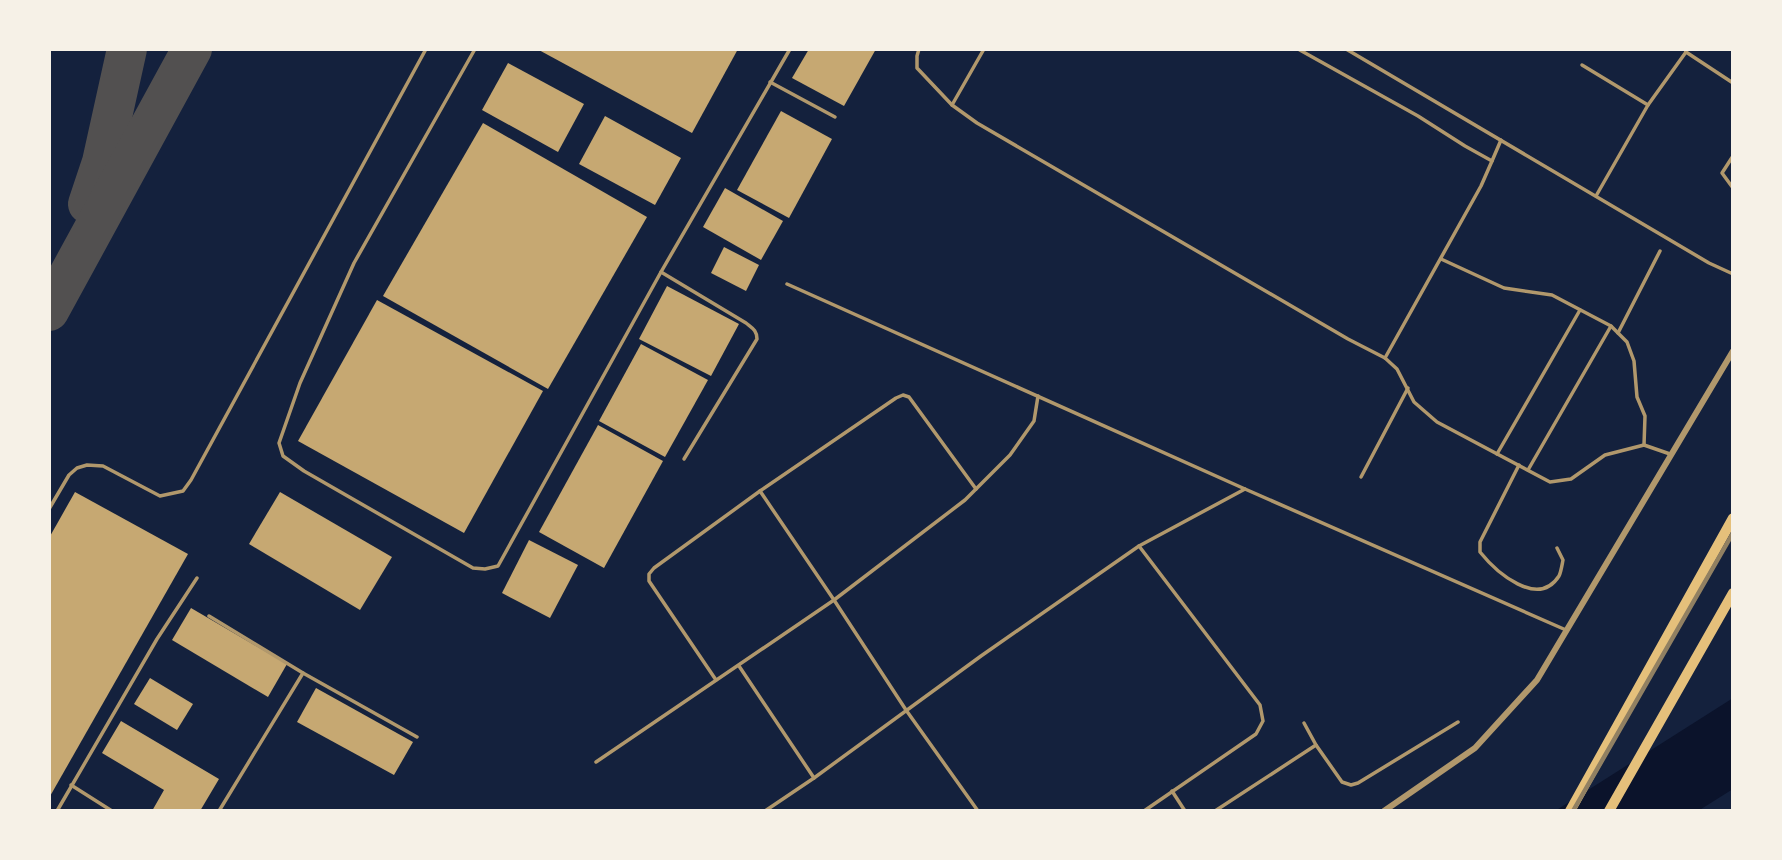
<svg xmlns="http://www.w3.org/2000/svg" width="1782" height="860" font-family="Montserrat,sans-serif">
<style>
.water{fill:#0b132b}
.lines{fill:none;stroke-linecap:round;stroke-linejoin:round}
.taxiway{stroke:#525050;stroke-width:40}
.building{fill:#c6a872}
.service{stroke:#b1986c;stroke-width:3.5}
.minor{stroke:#b1986c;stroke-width:6}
.primary{stroke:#e5c07b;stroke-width:10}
.rail{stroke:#918062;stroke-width:4.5}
</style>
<rect width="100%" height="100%" fill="#14213d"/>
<path class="water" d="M1733,698V789L1698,811H1555Z"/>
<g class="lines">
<g class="taxiway">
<path d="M88,204L102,162L127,49"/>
<path d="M49,311L192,49"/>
</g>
</g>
<g class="building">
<path d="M537,49H738L692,133Z"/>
<path d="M809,49H876L844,106L792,78Z"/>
<path d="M508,63L584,104L558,152L482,110Z"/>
<path d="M781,111L832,139L789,218L737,190Z"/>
<path d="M605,116L681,158L655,205L579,164Z"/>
<path d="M483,123L647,217L548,389L383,296Z"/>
<path d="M725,188L783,221L761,260L703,227Z"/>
<path d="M724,247L759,265L746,291L711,273Z"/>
<path d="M667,286L739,324L711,376L639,339Z"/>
<path d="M377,300L543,391L464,533L298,441Z"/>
<path d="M641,344L708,380L665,457L599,421Z"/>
<path d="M598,425L663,461L604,568L539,532Z"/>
<path d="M75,492L188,554L49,798V538Z"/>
<path d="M280,492L392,557L360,610L249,544Z"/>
<path d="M529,540L578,565L550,618L502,593Z"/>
<path d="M191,608L287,664L268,697L172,640Z"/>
<path d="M150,678L193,704L177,730L134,704Z"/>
<path d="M316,688L413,742L394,775L297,722Z"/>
<path d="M121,721L219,779L200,811H152L164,790L102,753Z"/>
</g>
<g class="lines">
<g class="service">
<path d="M475,49L354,263L300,383L279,443L283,456L304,471L473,568L485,569L498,566L661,272L790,49"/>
<path d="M919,49L917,56V68L952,105"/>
<path d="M984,49L952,105L977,123L1348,339L1385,358L1397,369L1414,402L1437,422L1550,482L1571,479L1605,455L1644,445L1670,454"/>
<path d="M1298,49L1418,116L1465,146L1492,161L1481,186L1385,358"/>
<path d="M1346,49L1709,263L1733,274"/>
<path d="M1686,52L1733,83"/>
<path d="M1582,65L1648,105"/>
<path d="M770,82L835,117"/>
<path d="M1733,156L1722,173L1733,188"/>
<path d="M1492,161L1501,140"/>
<path d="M1596,196L1648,105L1686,52L1685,49"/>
<path d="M1441,259L1504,288L1552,295L1611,326L1627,342L1634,361L1637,397L1645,416L1644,445"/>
<path d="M661,272L746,323C752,328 757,330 757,339L684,459"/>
<path d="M787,284L1245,489L1566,630"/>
<path d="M1618,333L1660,251"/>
<path d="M1497,454L1580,310"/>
<path d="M1519,465L1480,542V552C1496,572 1538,609 1559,576C1561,572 1562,565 1563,560L1557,548"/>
<path d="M1528,470L1611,326"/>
<path d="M1361,477L1408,388"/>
<path d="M760,491L834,600L906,710L978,811"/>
<path d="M49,509L69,475L77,468L87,465L103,466L160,496L183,491L191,480L426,49"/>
<path d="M1139,546L1260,705L1263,721L1256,734L1144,811"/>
<path d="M209,616L303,673L417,737"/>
<path d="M739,666L814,778"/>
<path d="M716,680L649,581V574L654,568L760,491L896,398L903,395L909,397L976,489"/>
<path d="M1304,723L1316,745"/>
<path d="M596,762L834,600L965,500L1010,455L1034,421L1038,396"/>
<path d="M71,785L112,811"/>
<path d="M1172,791L1185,811"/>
<path d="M57,811L157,639L197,578"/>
<path d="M219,811L303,673"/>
<path d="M765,811L814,778L981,656L1139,546L1245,489"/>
<path d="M1215,811L1316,745L1342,782L1351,785L1358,783L1458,722"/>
</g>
<path class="minor" d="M1384,811L1475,748L1537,680L1733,351"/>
<g class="primary">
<path d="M1570,811L1733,518"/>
<path d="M1609,811L1733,593"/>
</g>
<path class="rail" d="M1573,811L1733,533"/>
</g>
<rect width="1782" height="860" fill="none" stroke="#f6f1e7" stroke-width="102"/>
</svg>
